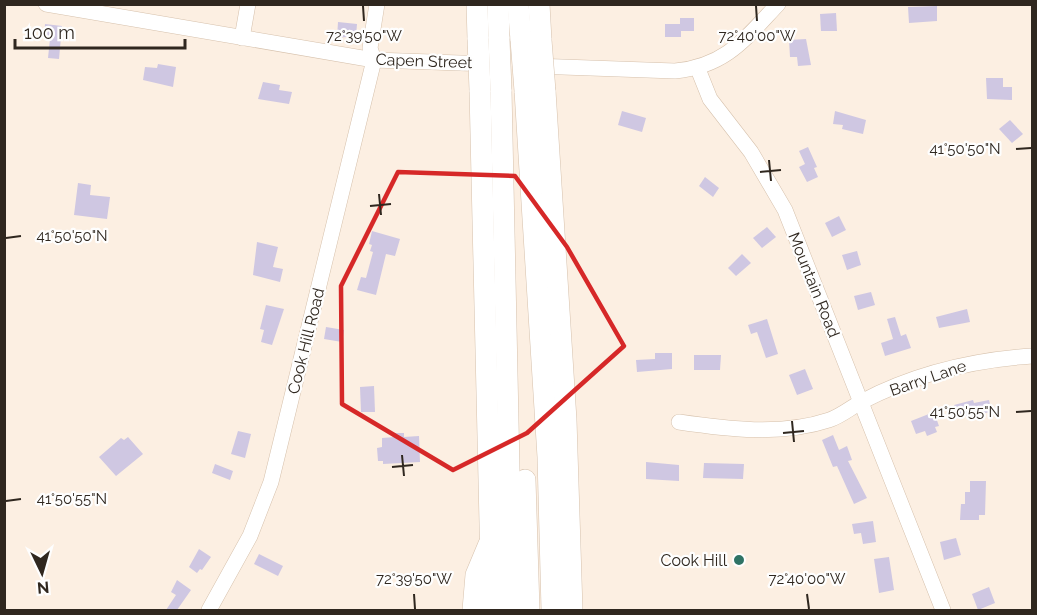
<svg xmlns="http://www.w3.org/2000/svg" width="1037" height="615" font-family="Raleway,sans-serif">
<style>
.building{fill:#cfc7e2}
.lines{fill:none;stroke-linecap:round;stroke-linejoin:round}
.minor-casing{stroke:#d6c1ac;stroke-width:16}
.highway-casing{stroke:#d6c1ac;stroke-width:22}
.minor{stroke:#fff;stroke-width:15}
.highway{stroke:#fff;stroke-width:21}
.highway-bridge-casing{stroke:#d6c1ac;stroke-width:22;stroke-linecap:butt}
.highway-bridge{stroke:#fff;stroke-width:21}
.marked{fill:none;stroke:#d62828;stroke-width:4.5;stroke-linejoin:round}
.ticks{fill:none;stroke:#2f271f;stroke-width:2}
.poi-dot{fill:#2f7365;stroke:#fefefe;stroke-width:2}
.labels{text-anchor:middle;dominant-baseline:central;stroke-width:4.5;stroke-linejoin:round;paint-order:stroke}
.street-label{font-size:16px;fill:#2f271f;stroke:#fefefe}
.poi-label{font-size:16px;fill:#2f271f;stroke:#fefefe;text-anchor:end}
.ticks-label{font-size:15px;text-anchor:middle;fill:#2f271f;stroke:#fefefe;stroke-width:4.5;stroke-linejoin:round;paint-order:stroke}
</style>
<rect width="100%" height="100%" fill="#fcefe2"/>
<g class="building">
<path d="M937,6V21L909,23L908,7Z"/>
<path d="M836,13L837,31H821L820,14Z"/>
<path d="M680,18H694V31H681V37H665V24H680Z"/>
<path d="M338,22L357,24L356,36L337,38Z"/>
<path d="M45,24L62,26L59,59L48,58L50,39L44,38Z"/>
<path d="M806,39L811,65L798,66L797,57H790L789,40Z"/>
<path d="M158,64L176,67L173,87L143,80L145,67L157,68Z"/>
<path d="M986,78H1003V87H1012V100L987,99Z"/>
<path d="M263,82L280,85L279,90L292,92L289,104L258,99Z"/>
<path d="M622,111L646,118L642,132L618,125Z"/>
<path d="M835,111L866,120L863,134L842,129L843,125L833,124Z"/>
<path d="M1010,120L1023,134L1012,143L999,129Z"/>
<path d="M808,147L817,167L814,168L818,177L807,182L799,167L805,164L799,151Z"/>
<path d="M705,177L719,188L713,197L699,186Z"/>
<path d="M78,183L91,185L90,195L110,197L107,219L74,215Z"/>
<path d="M839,216L846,230L832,237L825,223Z"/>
<path d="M767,227L776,237L762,248L753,238Z"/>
<path d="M372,231L400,239L395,256L386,254L376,295L357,290L361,277L366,278L373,252L370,251L372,245L369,244Z"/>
<path d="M257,242L278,247L273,267L283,269L280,282L253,275Z"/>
<path d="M857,251L861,265L847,270L842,255Z"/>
<path d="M742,254L751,263L736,276L728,268Z"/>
<path d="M871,292L875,305L858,310L854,296Z"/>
<path d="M266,305L284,309L272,345L261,342L264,330L260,329Z"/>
<path d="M967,309L970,322L939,328L936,317Z"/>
<path d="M895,317L901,336L906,334L911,348L885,356L881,343L893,339L887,319Z"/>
<path d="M767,319L778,354L766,358L757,332L751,334L748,325Z"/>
<path d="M326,327L344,330L342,342L324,339Z"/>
<path d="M655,353H672V369L637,372L636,360L655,359Z"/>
<path d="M694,355H721L720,370H694Z"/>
<path d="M805,369L813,389L797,395L789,375Z"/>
<path d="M374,386L375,412H361L360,387Z"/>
<path d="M973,400L974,403L989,400L992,412L957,417L954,405Z"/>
<path d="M934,412L939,426L935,427L937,432L927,436L925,431L916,434L911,421Z"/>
<path d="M238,431L251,434L245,458L231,454Z"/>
<path d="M395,433H404V437L419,436L420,462L383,464V461H378L377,448L382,447V438L395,437Z"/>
<path d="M833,435L839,450L847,446L852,460L848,461L867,498L854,504L837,466L833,467L822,440Z"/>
<path d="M128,437L143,454L116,476L99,457L121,438L124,440Z"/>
<path d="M646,462L679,465V481L646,479Z"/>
<path d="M704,463L744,464L743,479L703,478Z"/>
<path d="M215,464L233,471L230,480L212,473Z"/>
<path d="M970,481H986L985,515H979V520H960L961,504H965V492H970Z"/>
<path d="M873,521L876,542L863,544L861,533L854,534L852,524Z"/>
<path d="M956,538L961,555L944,560L940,542Z"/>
<path d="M199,549L211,557L202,570L200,569L197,573L189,567Z"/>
<path d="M259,554L283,566L278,576L254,564Z"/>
<path d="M889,557L894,590L879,593L874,559Z"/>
<path d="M177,580L191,590L177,610H166L176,595L171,592Z"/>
<path d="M989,587L995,603L978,610L972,594Z"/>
</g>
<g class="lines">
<g class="minor-casing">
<g id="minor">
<path d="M46,4L374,60L489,64"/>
<path d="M242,38L248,4"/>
<path d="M534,66L675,71C726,66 745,39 778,4"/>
<path d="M698,69L710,99L751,152L785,210L943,610"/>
<path d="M679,422C727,429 781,436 829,420C841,416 850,408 861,402C914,374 973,360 1032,356"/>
<path d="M209,610L250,536L271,482L374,60L370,48L377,4"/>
</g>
</g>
<g class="highway-casing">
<g id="highway">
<path d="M477,4L478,39"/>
<path d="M498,4L499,39"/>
<path d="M518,4L521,40"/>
<path d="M539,4L541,40"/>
<path d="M480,90L492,610"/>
<path d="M501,90L512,610"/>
<path d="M525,91L548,457L552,610"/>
<path d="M545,91L566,420L572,610"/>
<path d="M525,480L529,610"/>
<path d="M473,610L476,575L489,544"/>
</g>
</g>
<use href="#minor" class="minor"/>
<use href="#highway" class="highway"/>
<g class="highway-bridge-casing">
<g id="highway-bridge">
<path d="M478,39L480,90"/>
<path d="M499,39L501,90"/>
<path d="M521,40L525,91"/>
<path d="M541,40L545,91"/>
</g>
</g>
<use href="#highway-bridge" class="highway-bridge"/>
</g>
<path class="marked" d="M398,172L515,176L567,247L624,346L527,433L453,470L342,404L341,286Z"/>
<path class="ticks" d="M363,6L364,21M756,6L757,21M1016,149L1031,148M769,160L771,181M760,172L781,170M379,194L381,215M370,206L391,204M6,238L21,236M1016,412L1031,411M792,421L794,442M783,433L804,431M402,455L404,476M392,467L413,465M6,501L21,499M414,594L415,609M807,594L809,609"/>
<circle class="poi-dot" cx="739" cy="560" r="6"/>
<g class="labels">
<g class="street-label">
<text transform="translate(424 61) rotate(2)">Capen Street</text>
<text transform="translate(814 285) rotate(68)">Mountain Road</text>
<text transform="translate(306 341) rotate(-76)">Cook Hill Road</text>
<text transform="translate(928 378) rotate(-19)">Barry Lane</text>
</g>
<g class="poi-label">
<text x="727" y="560">Cook Hill</text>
</g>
</g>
<g class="ticks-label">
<text x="364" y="41">72°39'50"W</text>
<text x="757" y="41">72°40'00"W</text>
<text x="965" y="154">41°50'50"N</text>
<text x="72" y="241">41°50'50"N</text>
<text x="965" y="417">41°50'55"N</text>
<text x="72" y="504">41°50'55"N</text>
<text x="414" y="584">72°39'50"W</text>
<text x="807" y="584">72°40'00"W</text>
</g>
<rect width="1037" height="615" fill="none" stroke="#2f271f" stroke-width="12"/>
<g transform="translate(42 573) rotate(175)" stroke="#fefefe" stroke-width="4.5" paint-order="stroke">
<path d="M0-4.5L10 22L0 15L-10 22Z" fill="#2f271f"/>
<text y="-9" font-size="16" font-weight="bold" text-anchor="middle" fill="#2f271f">N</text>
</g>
<path d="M15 39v9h170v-9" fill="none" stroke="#2f271f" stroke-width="3"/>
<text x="24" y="39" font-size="18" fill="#2f271f" stroke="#fefefe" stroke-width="4.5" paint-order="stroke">100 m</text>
</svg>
